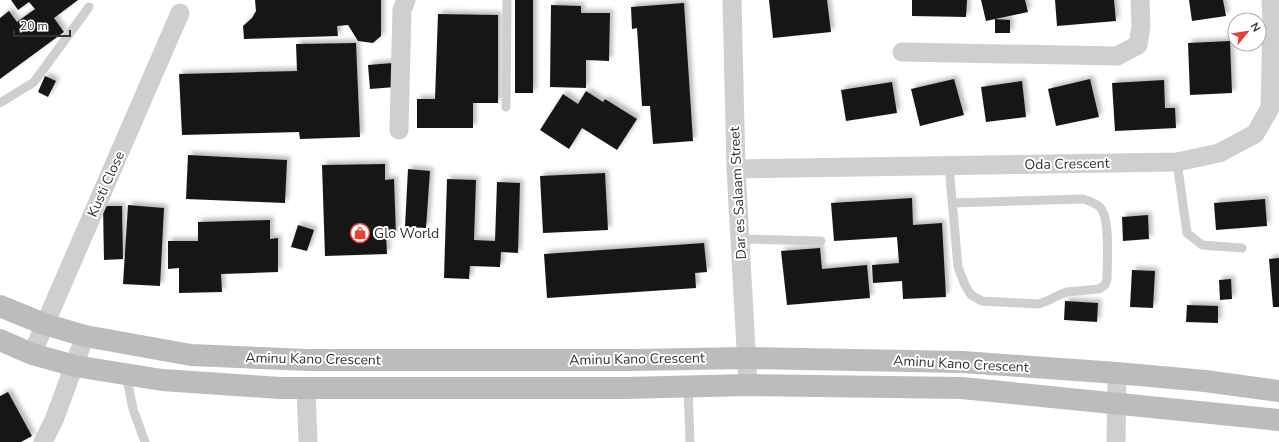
<svg xmlns="http://www.w3.org/2000/svg" width="1279" height="442" font-family="'Nunito Sans',sans-serif">
<style>
.building{fill:#191919;filter:url(#shadow)}
.lines{fill:none;stroke-linecap:round;stroke-linejoin:round}
.lane{stroke:#cfcfcf;stroke-width:9}
.street{stroke:#cfcfcf;stroke-width:19}
.secondary{stroke:#bcbcbc;stroke-width:22}
.labels{text-anchor:middle;dominant-baseline:central;stroke-width:4;stroke-linejoin:round;paint-order:stroke}
.street-label{font-size:14px;fill:#323232;stroke:#fff}
.poi-label{font-size:14px;fill:#323232;stroke:#fff;text-anchor:start}
</style>
<defs>
<filter id="shadow"><feDropShadow dx="3.5" dy="-3.5" stdDeviation="2" flood-color="#0004"/></filter>
</defs>
<rect width="100%" height="100%" fill="#fff"/>
<g class="building">
<path d="M11,0H78L54,18L64,32L0,79V18L9,11L17,22L35,9L29,2L18,10Z"/>
<path d="M255,0H381V36L373,43L358,41L348,25L337,26L338,36L244,39L243,26L252,18L256,11Z"/>
<rect x="515" y="0" width="18" height="93"/>
<path d="M769,0H827L831,32L773,38Z"/>
<path d="M912,0H967L966,17L912,16Z"/>
<path d="M981,0H1025L1028,12L986,21Z"/>
<path d="M1055,0H1114L1116,21L1057,26Z"/>
<path d="M1189,0H1223L1226,16L1192,21Z"/>
<path d="M684,3L693,141L653,144L650,106H642L637,28L632,29L631,7Z"/>
<path d="M551,5L581,6V13H610L609,61L586,60V88L550,87Z"/>
<path d="M438,14L498,15V103H473V128H417V99H435Z"/>
<path d="M995,19L1010,20V33H995Z"/>
<path d="M1230,41L1232,93L1190,95L1188,43Z"/>
<path d="M356,43L360,137L300,139L299,132L182,135L179,74L297,71L296,44Z"/>
<path d="M393,63L395,87L370,89L368,65Z"/>
<path d="M45,76L56,81L48,97L38,92Z"/>
<path d="M954,79L964,115L920,126L911,89Z"/>
<path d="M1090,79L1099,117L1056,126L1048,89Z"/>
<path d="M1164,80L1165,108H1175L1176,128L1115,131L1112,83Z"/>
<path d="M1022,81L1026,117L986,122L981,87Z"/>
<path d="M892,82L897,113L846,121L841,90Z"/>
<path d="M586,91L603,102L605,99L637,119L617,150L582,128L569,149L540,130L563,94L578,104Z"/>
<path d="M188,155L287,160L285,203L186,199Z"/>
<path d="M385,164V180L394,179L396,235H386L387,254L325,256L322,165Z"/>
<path d="M408,169L430,171L426,228L405,227Z"/>
<path d="M605,173L608,230L543,233L540,176Z"/>
<path d="M447,179L476,180L474,240L495,241L497,182L520,183L518,253L501,252L500,267L470,266L469,279L444,278Z"/>
<path d="M912,198L913,225L942,223L946,297L903,299L902,281L873,283L872,265L899,263L897,237L834,241L831,203Z"/>
<path d="M1265,199L1267,226L1216,230L1214,203Z"/>
<path d="M128,205L164,208L160,286L123,284Z"/>
<path d="M103,206H122L123,259L104,260Z"/>
<path d="M1148,215L1149,239L1123,241L1122,217Z"/>
<path d="M270,220V239L278,238V272L221,274L222,292L179,293V268L168,269V241H198V222Z"/>
<path d="M298,225L314,230L307,251L291,247Z"/>
<path d="M704,243L707,272L695,273L696,288L547,298L544,254Z"/>
<path d="M820,248L822,269L867,265L870,298L787,305L781,251Z"/>
<path d="M1279,258V307H1273L1269,259Z"/>
<path d="M1132,270L1155,271L1153,308L1130,307Z"/>
<path d="M1231,279L1232,299L1220,300L1219,280Z"/>
<path d="M1065,301L1098,303L1097,322L1064,320Z"/>
<path d="M1187,305L1218,306V323L1186,322Z"/>
<path d="M8,392L32,436L21,442H0V396Z"/>
</g>
<g class="lines">
<g class="lane">
<path d="M0,103L34,82L89,7"/>
<path d="M506,107L507,0"/>
<path d="M1177,162L1187,233L1202,245L1242,248"/>
<path d="M949,166L958,267L965,285L971,295L982,301L1038,304L1047,301L1059,295L1067,292L1099,289L1105,285L1107,279C1107,264 1110,222 1102,210C1099,204 1090,201 1083,199L952,203"/>
<path d="M740,239L821,241"/>
<path d="M126,374L133,409L145,442"/>
<path d="M688,387L690,442"/>
</g>
<g class="street">
<path d="M732,0L736,169L748,385"/>
<path d="M902,52L1117,56L1138,45L1141,27L1140,0"/>
<path d="M399,130L402,10L406,0"/>
<path d="M736,169L1177,162L1219,153L1255,134L1270,108L1272,20L1271,0"/>
<path d="M32,354L180,13"/>
<path d="M306,388L308,442"/>
<path d="M43,442L54,420L85,336"/>
<path d="M1116,442L1117,373"/>
</g>
<g class="secondary">
<path d="M0,306L44,324L85,336L191,355L309,360H631L746,358L963,362L1117,373L1205,381L1279,391"/>
<path d="M0,340L32,354L75,366L162,380L280,388H625L748,385L962,388L1279,420"/>
</g>
</g>
<defs>
<g id="shop-ring" transform="scale(1)"><circle r="9.5" fill="#fff" stroke="#e34239" stroke-width="1.5"/><path d="M-5-2.5h2.3a2.7 3.5 0 0 1 5.4 0H5L5.5 6h-11ZM-1.5-2.5h3a1.5 2.3 0 0 0-3 0Z" fill="#e34239"/></g>
</defs>
<g fill-rule="evenodd">
<use href="#shop-ring" x="360" y="233"/>
</g>
<g class="labels">
<g class="street-label">
<text transform="translate(1067 164) rotate(-1)">Oda Crescent</text>
<text transform="translate(106 184) rotate(-66)">Kusti Close</text>
<text transform="translate(738 193) rotate(-93)">Dar es Salaam Street</text>
<text transform="translate(313 359) rotate(1)">Aminu Kano Crescent</text>
<text transform="translate(637 359) rotate(-1)">Aminu Kano Crescent</text>
<text transform="translate(961 364) rotate(3)">Aminu Kano Crescent</text>
</g>
<g class="poi-label">
<text x="374" y="233">Glo World</text>
</g>
</g>
<g transform="translate(1247 32) rotate(60)"><circle r="19" fill="#ffffff" stroke="#adadad"/>
<path d="M0-3L7 15L0 10L-7 15Z" fill="#e34239"/>
<text y="-6" font-size="11" font-weight="bold" text-anchor="middle" fill="#323232">N</text>
</g>
<path d="M14 30v6h56v-6" fill="none" stroke="#323232" stroke-width="2"/>
<text x="20" y="30" font-size="12" fill="#323232" stroke="#ffffff" stroke-width="3" paint-order="stroke">20 m</text>
</svg>
